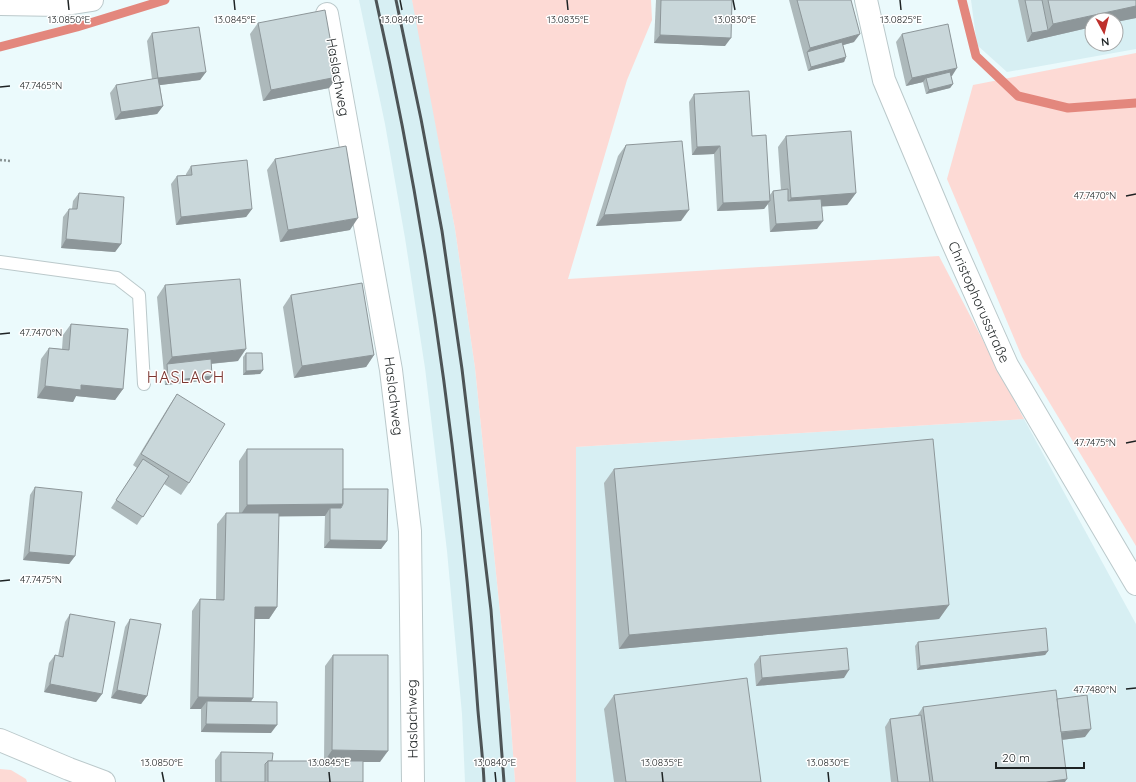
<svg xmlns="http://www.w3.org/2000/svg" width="1136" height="782" font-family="Quicksand,sans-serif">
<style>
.built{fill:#d7eff3;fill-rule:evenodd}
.green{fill:#fddad5}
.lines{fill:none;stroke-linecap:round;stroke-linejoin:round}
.stream{stroke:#e3877d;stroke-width:9}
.service-casing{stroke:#bbc9cb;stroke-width:14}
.minor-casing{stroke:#bbc9cb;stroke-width:24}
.path{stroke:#899394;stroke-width:2.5;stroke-dasharray:2 2;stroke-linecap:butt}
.service{stroke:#fff;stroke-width:12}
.minor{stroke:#fff;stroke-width:22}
.rail{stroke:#4d5456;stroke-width:3}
.wall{fill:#adb9bb}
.shaded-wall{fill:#8d9699}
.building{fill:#c9d7da;stroke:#8d9699}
.ticks{fill:none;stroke:#1e2324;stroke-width:1.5}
.labels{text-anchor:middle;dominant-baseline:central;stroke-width:3;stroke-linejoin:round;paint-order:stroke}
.street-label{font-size:14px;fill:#1e2324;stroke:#fff}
.quarter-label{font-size:16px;letter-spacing:1px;fill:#7c352f;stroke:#fff}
.ticks-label{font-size:10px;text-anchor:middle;fill:#1e2324;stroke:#fff;stroke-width:3;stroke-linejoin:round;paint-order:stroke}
</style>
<rect width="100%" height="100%" fill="#ebfafc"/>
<g class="built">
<path d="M359,0H412L416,15L455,229L475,368L510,710L515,782H465L462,714L447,551L425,368L405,238L385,124Z"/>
<path d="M971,0H1136V49L1007,72L977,45ZM1092,20H1116V44H1092Z"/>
<path d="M1024,419L1136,624V782H576V447Z"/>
</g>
<g class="green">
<path d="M412,0H651L652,20L627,80L568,279L939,256L1024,419L576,447V782H515L510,710L475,368L455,229Z"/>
<path d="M1136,53V546L1022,357L947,179L973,85Z"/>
<path d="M0,769L11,770L26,779L27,782H0Z"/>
</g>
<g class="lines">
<g class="stream">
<path d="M962,0L976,56L1018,96L1068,108L1136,103"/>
<path d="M0,47L77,27L165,0"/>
</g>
<g class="service-casing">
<path id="service" d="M0,262L117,278L139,295L144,384"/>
</g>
<g class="minor-casing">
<g id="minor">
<path d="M866,0L884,80L947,230L1007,365L1136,584"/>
<path d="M0,4L60,5L92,0"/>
<path d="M327,14L391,370L410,531L413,782"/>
<path d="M0,740L69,769L104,782"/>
</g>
</g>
<path class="path" d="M0,160L11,161"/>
<use href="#service" class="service"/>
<use href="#minor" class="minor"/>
<g class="rail">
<path d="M376,0C416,178 444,359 463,541C469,597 474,654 478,711C480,734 483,758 484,782"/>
<path d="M396,0L421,119L442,231L462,369L491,610L504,782"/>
</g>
</g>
<g class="wall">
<path d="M656,0H732L725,46L654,43Z"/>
<path d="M789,0H851L854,42L843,45L846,57L844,62L808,71Z"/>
<path d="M1018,0H1136V18L1116,22V20H1092V27L1027,42Z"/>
<path d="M258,23L337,77L329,88L263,101L250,34Z"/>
<path d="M152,33L206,72L200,80L160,85L163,106L157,114L115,120L110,93L116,85L152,79L147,41Z"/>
<path d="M902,34L952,76H951L953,84L950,88L926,94L923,82L906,86L896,42Z"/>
<path d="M694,94L752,136L769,196L773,191L781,190L778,147L786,136L856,193L847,205L822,206L817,229L770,232L768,204L764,209L717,211L714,154L692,155L689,102Z"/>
<path d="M626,145L681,221L596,226L618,156Z"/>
<path d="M275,159L350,230L280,242L267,170Z"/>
<path d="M191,166L252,209L246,217L176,225L171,184L177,176L186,175V174Z"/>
<path d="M79,193L121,244L115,252L61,248L63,217L69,209H72L73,201Z"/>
<path d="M165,285L238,361L211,364L212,376L209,380L165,385L157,297Z"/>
<path d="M291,295L374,355L366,367L294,378L283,307Z"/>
<path d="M71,324L123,389L115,400L76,396L73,402L37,398L41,359L49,348L62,349L63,335Z"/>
<path d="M246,353L263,370L260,374L243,375V357Z"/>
<path d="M177,394L189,483L181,495L164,484L137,525L111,508L137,468L133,465L169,406Z"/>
<path d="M247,449L343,489L387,541L381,549L324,548L325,516H278L277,607L269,619H255L253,698L251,702L271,733L201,732V709H190L192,611L200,599L216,600L217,524L226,513H239V461Z"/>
<path d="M614,469L949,605L939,619L619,649L604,483Z"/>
<path d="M35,487L75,556L69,564L23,560L30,495Z"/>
<path d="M70,614L102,694L96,702L44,692L49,663L55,655L58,656L65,622Z"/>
<path d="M130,619L147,696L141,704L111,698L125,627Z"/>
<path d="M918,642L1048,651L1045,655L917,670L915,646Z"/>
<path d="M333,655L380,762H363V782H215V760L221,752L272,761H324L325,666Z"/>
<path d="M760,656L844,678L756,686L754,664Z"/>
<path d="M614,695L761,782H614L604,709Z"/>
<path d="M1057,699L1085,737L1062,740L1065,782H891L885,727L890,719L917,716L923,707Z"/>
</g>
<g class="shaded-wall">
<path d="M1136,6V18L1116,22V20H1092V27L1027,42L1032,33L1048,30L1053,24Z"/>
<path d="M860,34L854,42L808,55L807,52L810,48Z"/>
<path d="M660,35L731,38L725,46L654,43Z"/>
<path d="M846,57L844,62L808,71L811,67Z"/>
<path d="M957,68L952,76L927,81L926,78L923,82L906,86L912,78Z"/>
<path d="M206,72L200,80L153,86L158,78Z"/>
<path d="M337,77L329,88L263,101L271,90Z"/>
<path d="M953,84L950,88L926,94L929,90Z"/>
<path d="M163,106L157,114L115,120L121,112Z"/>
<path d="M720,146L714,154L692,155L697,147Z"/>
<path d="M856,193L847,205L783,209L791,198Z"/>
<path d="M770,201L764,209L717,211L723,203Z"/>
<path d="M252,209L246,217L176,225L181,217Z"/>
<path d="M689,210L681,221L596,226L604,215Z"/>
<path d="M358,218L350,230L280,242L288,230Z"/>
<path d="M823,221L817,229L770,232L776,224Z"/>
<path d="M66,239L121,244L115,252L61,248Z"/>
<path d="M246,349L238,361L167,368V364L172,357Z"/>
<path d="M374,355L366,367L294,378L302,366Z"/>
<path d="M263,370L260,374L243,375L246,371Z"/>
<path d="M212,376L209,380L165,385L168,381Z"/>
<path d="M81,385L123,389L115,400L76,396L73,402L37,398L45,386Z"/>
<path d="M343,504L335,516L330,508L325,516L239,517L247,505Z"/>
<path d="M330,540L387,541L381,549L324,548Z"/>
<path d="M29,552L75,556L69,564L23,560Z"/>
<path d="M949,605L939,619L619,649L629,635Z"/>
<path d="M255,607H277L269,619H247Z"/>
<path d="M1048,651L1045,655L917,670L920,666Z"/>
<path d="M849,670L844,678L756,686L762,678Z"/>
<path d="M50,684L102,694L96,702L44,692Z"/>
<path d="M117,690L147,696L141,704L111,698Z"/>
<path d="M198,697L253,698L245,710L207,701L201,709H190Z"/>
<path d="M206,724L277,725L271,733L201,732Z"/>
<path d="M1091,729L1085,737L1052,741L1058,733Z"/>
<path d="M332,750L388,751L380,762H324Z"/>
<path d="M1067,779L1065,782H1046Z"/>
</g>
<g class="building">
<path d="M661,0H732L731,38L660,35Z"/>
<path d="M797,0H851L860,34L810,48Z"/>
<path d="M1025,0H1042L1048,30L1032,33Z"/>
<path d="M1048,0H1136V6L1053,24Z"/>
<path d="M325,10L337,77L271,90L258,23Z"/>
<path d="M948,24L957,68L912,78L902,34Z"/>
<path d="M199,27L206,72L158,78L163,106L121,112L116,85L158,78L152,33Z"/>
<path d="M842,42L846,57L811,67L807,52Z"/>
<path d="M950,72L953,84L929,90L926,78Z"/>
<path d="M749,91L752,136L766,135L770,201L723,203L720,146L697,147L694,94Z"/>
<path d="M851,131L856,193L791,198L786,136Z"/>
<path d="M682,141L689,210L604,215L626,145Z"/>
<path d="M346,146L358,218L288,230L275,159Z"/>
<path d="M247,160L252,209L181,217L177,176L192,175L191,166Z"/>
<path d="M788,189V201L821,199L823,221L776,224L773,191Z"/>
<path d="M79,193L124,197L121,244L66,239L69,209H77Z"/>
<path d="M240,279L246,349L172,357L165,285Z"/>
<path d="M362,283L374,355L302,366L291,295Z"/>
<path d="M71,324L128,329L123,389L81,385V390L45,386L49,348L69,350Z"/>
<path d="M246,353H262L263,370L246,371Z"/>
<path d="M211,359L212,376L168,381L167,364Z"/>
<path d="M177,394L225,424L189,483L141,454Z"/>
<path d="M933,439L949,605L629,635L614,469Z"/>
<path d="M247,449H343V504L247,505Z"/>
<path d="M143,459L169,476L143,517L116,500Z"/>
<path d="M35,487L82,492L75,556L29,552Z"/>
<path d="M343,489H388L387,541L330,540V508H341L343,504Z"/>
<path d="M226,513H279L277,607H255L253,698L198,697L200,599L224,600Z"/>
<path d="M70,614L115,622L102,694L50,684L55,655L63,657Z"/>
<path d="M130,619L161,624L147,696L117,690Z"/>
<path d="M1046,628L1048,651L920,666L918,642Z"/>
<path d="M847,648L849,670L762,678L760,656Z"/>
<path d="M333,655H388V751L332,750Z"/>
<path d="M747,678L761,782H626L614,695Z"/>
<path d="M1056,690L1067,779L1046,782H933L923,707Z"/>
<path d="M1087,695L1091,729L1061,732L1057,699Z"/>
<path d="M207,701L277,702V725L206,724Z"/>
<path d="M921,715L930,782H898L890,719Z"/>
<path d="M221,752L273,753L272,761H268L265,764V782H221Z"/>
<rect x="268" y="761" width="95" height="21"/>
</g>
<path class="ticks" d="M68,0L69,10M234,0L235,10M400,0L402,10M567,0L568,10M733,0L735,10M900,0L901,10M0,87L10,86M1126,196L1136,194M0,334L10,333M1126,443L1136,441M0,581L10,580M1126,689L1136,688M162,772L164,782M329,772L330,782M495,772L496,782M662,772L663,782M828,772L829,782"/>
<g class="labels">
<g class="street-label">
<text transform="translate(338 77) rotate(80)">Haslachweg</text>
<text transform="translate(979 302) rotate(66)">Christophorusstraße</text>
<text transform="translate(394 396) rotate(83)">Haslachweg</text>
<text transform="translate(412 719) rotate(-91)">Haslachweg</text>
</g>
<g class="quarter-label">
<text x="186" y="377">HASLACH</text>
</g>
</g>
<g class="ticks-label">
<text x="69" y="23">13.0850°E</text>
<text x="235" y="23">13.0845°E</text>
<text x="402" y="23">13.0840°E</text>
<text x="568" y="23">13.0835°E</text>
<text x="735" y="23">13.0830°E</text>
<text x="901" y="23">13.0825°E</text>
<text x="41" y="89">47.7465°N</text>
<text x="1095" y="199">47.7470°N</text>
<text x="41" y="336">47.7470°N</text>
<text x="1095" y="446">47.7475°N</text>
<text x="41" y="583">47.7475°N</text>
<text x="1095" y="693">47.7480°N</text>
<text x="162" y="766">13.0850°E</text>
<text x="329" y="766">13.0845°E</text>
<text x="495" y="766">13.0840°E</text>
<text x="662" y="766">13.0835°E</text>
<text x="828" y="766">13.0830°E</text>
</g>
<g transform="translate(1104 32) rotate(173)"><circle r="19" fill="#ffffff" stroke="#a5a7a7"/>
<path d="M0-3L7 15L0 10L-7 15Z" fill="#be302c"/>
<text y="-6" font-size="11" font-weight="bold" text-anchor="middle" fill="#1e2324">N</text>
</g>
<path d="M996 762v6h88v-6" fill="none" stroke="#1e2324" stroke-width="2"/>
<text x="1002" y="762" font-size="12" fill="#1e2324" stroke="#ffffff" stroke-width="3" paint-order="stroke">20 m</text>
</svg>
